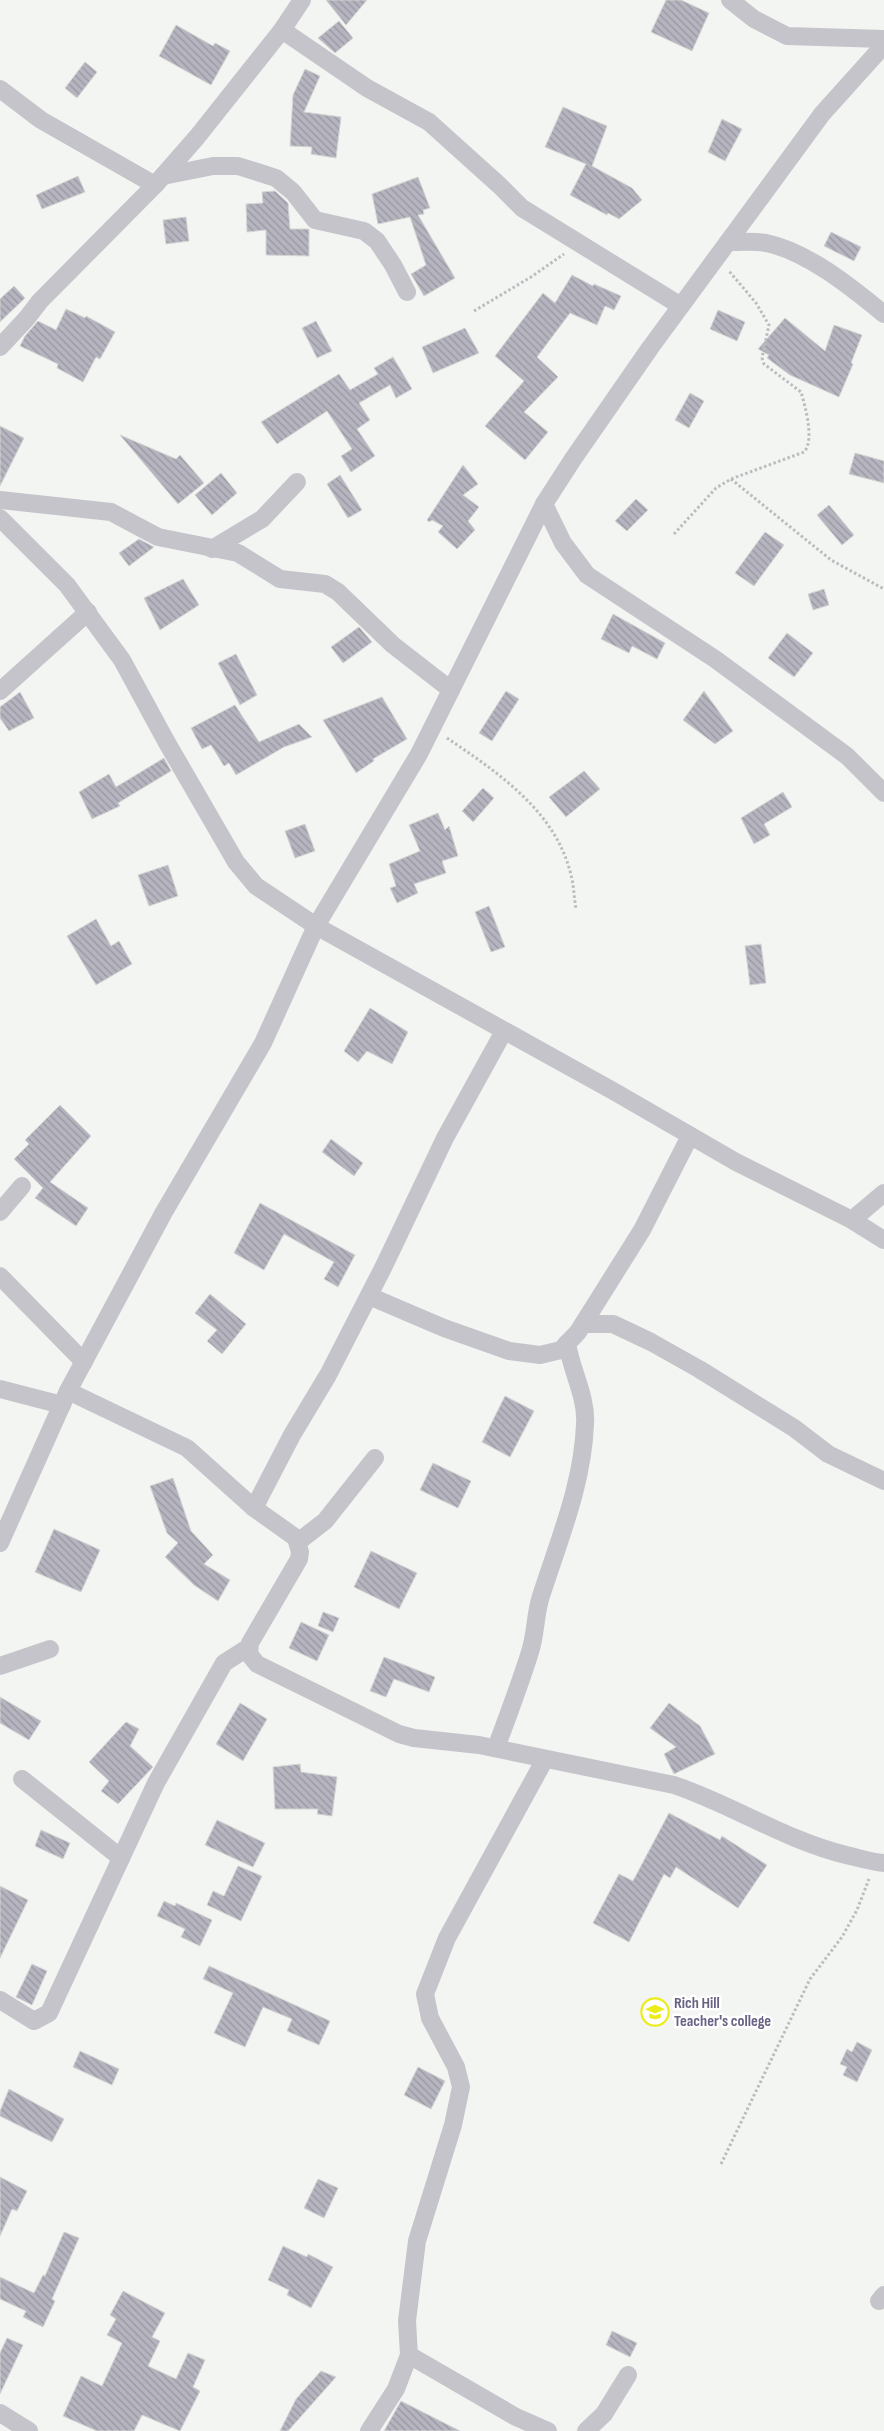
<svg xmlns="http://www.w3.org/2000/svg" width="884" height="2431" font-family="'Sofia Sans Condensed',sans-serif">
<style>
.building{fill:url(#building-back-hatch);stroke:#d4d6d4}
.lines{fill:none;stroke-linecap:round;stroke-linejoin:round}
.path{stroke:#bcbbc0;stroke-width:3;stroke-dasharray:2.5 2.5;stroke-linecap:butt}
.minor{stroke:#c6c4cb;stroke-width:18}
.labels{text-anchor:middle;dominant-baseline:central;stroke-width:5;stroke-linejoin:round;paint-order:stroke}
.poi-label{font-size:16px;font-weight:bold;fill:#696284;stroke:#fff;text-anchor:start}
</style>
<defs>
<pattern id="building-back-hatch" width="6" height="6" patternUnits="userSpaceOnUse" patternTransform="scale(1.25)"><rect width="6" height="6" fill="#b5b4bf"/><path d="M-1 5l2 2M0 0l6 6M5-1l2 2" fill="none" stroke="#9796a1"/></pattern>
</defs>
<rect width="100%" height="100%" fill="#f2f5f1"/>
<g class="building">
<path d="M326,0H367L346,25Z"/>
<path d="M666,0H681L709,13L692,51L651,32Z"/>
<path d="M339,21L353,38L335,53L318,38Z"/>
<path d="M176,25L213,46L215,43L230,51L211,85L159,56Z"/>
<path d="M85,62L97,72L77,98L65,88Z"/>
<path d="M305,69L320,76L304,112L341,117L336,158L311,154L312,147L290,146L293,95Z"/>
<path d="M563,107L607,126L592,166L632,188L642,200L619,219L608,213L607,215L570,195L586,164L545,147Z"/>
<path d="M722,119L742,129L725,161L708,152Z"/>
<path d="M78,176L85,192L42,209L36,195Z"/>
<path d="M418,177L430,208L423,210L424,214L418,215L455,278L424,296L411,274L426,265L410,217L378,224L372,194Z"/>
<path d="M275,191L288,203L290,229H309V256L266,255V230L247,232L246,204L263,203L262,192Z"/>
<path d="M186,217L189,241L166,244L163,220Z"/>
<path d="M831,232L861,247L854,261L824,246Z"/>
<path d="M572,275L593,286L594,284L621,296L614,310L605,306L597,325L570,313L537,357L558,377L524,412L548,432L525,460L485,426L524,381L495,356L543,293L555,303Z"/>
<path d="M14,286L25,298L0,322V299Z"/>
<path d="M66,309L85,318L86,316L115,332L100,359L96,357L83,382L57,368L58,364L20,346L25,336L38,321L56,330Z"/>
<path d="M718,310L745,322L737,341L710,329Z"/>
<path d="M785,318L825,351L834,325L862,335L851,363L853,364L839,397L790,375L767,358L769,355L758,349Z"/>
<path d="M316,321L332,351L317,358L302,328Z"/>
<path d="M465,328L479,353L433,373L422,347Z"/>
<path d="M393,357L412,389L396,398L390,385L359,403L370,420L357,429L375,456L351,472L341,456L352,449L327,411L277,444L261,422L339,374L350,390L378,374L374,368Z"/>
<path d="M690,393L704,401L689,428L675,420Z"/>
<path d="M0,426L24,438L0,486Z"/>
<path d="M120,435L176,459L180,455L204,483L178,504Z"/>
<path d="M855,453L884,461V483L849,474Z"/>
<path d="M463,465L478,484L463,495L479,507L468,521L475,530L457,549L438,532L443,526L432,520L429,522L427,520Z"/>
<path d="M221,473L237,493L212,515L195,495Z"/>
<path d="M340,475L362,510L348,518L327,484Z"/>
<path d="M636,499L648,510L627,531L615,521Z"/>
<path d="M829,505L854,535L842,545L817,515Z"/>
<path d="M765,532L784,545L754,586L735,573Z"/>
<path d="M139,539L154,547L129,566L119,553Z"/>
<path d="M183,579L199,605L160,630L144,598Z"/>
<path d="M824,589L829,605L813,610L808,594Z"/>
<path d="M613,614L665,643L657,659L632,646L629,653L601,639Z"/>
<path d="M359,627L372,642L343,663L331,647Z"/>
<path d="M787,633L813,653L794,677L768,658Z"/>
<path d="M236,654L257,695L240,705L218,663Z"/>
<path d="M506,691L519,699L492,741L479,733Z"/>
<path d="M704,691L733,731L715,744L683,720Z"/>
<path d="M20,692L34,718L9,731L0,718V707Z"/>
<path d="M382,697L407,739L373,759L374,761L356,773L323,720Z"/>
<path d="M235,705L259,742L299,724L312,737L284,747L236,775L229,763L224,766L211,745L202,749L191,728Z"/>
<path d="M164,758L171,771L118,803L120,806L92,819L79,792L109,774L116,787Z"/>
<path d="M584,771L600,789L566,817L549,797Z"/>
<path d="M483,788L494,798L473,822L462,811Z"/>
<path d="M783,792L792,807L764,824L770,835L754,844L741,818Z"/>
<path d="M438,813L445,830L449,826L458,856L442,861L446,873L414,884L418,893L397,903L390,888L396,886L389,864L420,851L409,825Z"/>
<path d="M305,824L315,851L295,858L285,831Z"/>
<path d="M168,865L178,896L149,906L138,875Z"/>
<path d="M489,906L505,947L491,952L475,912Z"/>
<path d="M96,919L111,946L119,941L132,964L96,985L67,936Z"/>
<path d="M761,944L766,983L750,985L745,946Z"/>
<path d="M370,1008L408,1032L392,1064L367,1051L358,1062L344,1051Z"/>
<path d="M60,1105L91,1136L50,1182L88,1208L76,1226L35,1198L43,1188L14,1159L29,1144L25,1140Z"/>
<path d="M331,1139L363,1163L354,1176L322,1152Z"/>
<path d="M260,1203L355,1255L338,1287L324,1279L334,1262L284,1234L264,1270L234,1253Z"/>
<path d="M210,1294L246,1324L222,1354L207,1341L217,1330L195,1313Z"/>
<path d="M505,1396L534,1411L510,1457L482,1442Z"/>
<path d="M433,1463L471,1481L458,1508L420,1490Z"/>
<path d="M173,1478L191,1531L213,1555L204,1564L230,1580L218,1601L194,1585L165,1557L178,1543L167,1533L150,1486Z"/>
<path d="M54,1529L100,1550L81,1592L35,1572Z"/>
<path d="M371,1551L417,1573L399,1609L354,1587Z"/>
<path d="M323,1612L339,1618L333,1632L318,1626Z"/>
<path d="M301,1622L329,1635L317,1661L289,1648Z"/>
<path d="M384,1657L435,1677L429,1692L394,1679L386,1697L370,1691Z"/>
<path d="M0,1697L41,1721L29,1740L0,1723Z"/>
<path d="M240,1703L267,1719L243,1761L216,1744Z"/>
<path d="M669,1703L700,1726L715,1754L674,1774L664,1754L676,1747L650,1728Z"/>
<path d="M126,1722L139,1729L130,1746L153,1767L118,1804L101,1791L109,1781L89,1762Z"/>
<path d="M300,1764L301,1772L337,1777L332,1816L317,1814L318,1809H275L273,1767Z"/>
<path d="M669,1813L720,1840L722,1836L767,1865L738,1908L676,1867L670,1878L664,1874L629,1942L593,1923L619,1874L633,1881Z"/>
<path d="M217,1820L265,1843L253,1867L205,1845Z"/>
<path d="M41,1830L70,1843L63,1859L35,1846Z"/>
<path d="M238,1866L262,1876L241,1921L207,1905L213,1891L224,1896Z"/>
<path d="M0,1886L28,1900L0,1958Z"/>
<path d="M164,1901L175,1906L176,1903L212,1920L200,1946L181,1937L185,1929L157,1916Z"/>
<path d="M32,1964L47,1971L32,2005L16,1997Z"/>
<path d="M209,1966L330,2021L319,2045L287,2031L292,2019L263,2007L245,2047L214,2033L233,1993L203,1979Z"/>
<path d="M857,2042L872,2050L857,2082L843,2075L847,2067L840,2064L847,2049L852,2052Z"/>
<path d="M80,2051L119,2069L112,2085L73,2067Z"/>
<path d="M418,2067L445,2081L431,2109L404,2095Z"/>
<path d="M9,2089L64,2119L52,2142L0,2116V2111Z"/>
<path d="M0,2177L27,2191L17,2211L12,2209L0,2236Z"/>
<path d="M318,2179L338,2188L324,2218L304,2208Z"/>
<path d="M64,2232L79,2238L52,2299L55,2301L43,2327L23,2317L26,2311L0,2299V2277L34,2293L43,2275L45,2276Z"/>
<path d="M283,2246L307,2257L308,2254L333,2267L311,2308L287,2295L289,2290L268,2280Z"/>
<path d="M123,2291L165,2313L152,2337L160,2341L148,2366L176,2379L188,2353L205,2360L193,2387L200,2391L180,2431L142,2415L134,2431H97L63,2416L81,2376L102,2386L122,2343L107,2335L116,2319L110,2315Z"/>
<path d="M612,2331L637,2343L630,2357L606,2345Z"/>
<path d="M7,2338L23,2345L0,2394V2353Z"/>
<path d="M321,2371L336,2377L288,2431H280L296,2399Z"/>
<path d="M401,2401L460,2431H384Z"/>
</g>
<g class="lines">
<g class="path">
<path d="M474,311L531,277L564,254"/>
<path d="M731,479L831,560L884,589"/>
<path d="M674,534L716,488L731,479L804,452C815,440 805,406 801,392L764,364L762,358L769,325L756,303L729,271"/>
<path d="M447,738C497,772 556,811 571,875C574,886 574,898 576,909"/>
<path d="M721,2164L810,1979L842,1937L857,1910L869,1879"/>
</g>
<g class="minor">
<path d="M730,0L754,19L787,36L884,39"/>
<path d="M282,30L367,88L429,122L499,185L522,208L681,306"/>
<path d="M0,89L41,120L155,185"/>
<path d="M163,176L213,166H238L276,178L293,192L315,220L364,231L377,241L393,265L407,292"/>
<path d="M728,242C740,242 754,241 766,243C807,251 852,288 884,314"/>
<path d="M0,347L27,318L40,301L155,185L197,137L282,30L302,0"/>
<path d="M0,500L111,512L158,537L238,553L280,579L325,584L338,592L393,645L451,690"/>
<path d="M544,504L563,543L587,575L715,659L847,756L884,793"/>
<path d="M0,518L67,585L122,660L166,741L236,862L256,886L316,926L615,1092L736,1162L852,1220L884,1240"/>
<path d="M212,549L262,519L297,482"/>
<path d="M0,691L88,612"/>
<path d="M0,1212L22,1186"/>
<path d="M852,1220L884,1193"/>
<path d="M0,1276L84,1362"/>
<path d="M369,1296L444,1328L509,1351L540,1355L561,1350L578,1332L642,1230L690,1136"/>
<path d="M583,1324H613L651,1342L699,1369L794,1428L828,1454L884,1481"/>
<path d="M0,1389L62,1405"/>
<path d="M68,1391L187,1448L254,1508L296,1538L300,1552L299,1559L250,1643L249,1654L257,1664L399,1734L414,1738L479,1745L674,1785C733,1805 785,1840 846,1855C859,1858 871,1862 884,1863"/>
<path d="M254,1508L292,1435L328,1375L383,1268L445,1138L504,1031"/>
<path d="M298,1542L325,1521L375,1458"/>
<path d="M0,1543L68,1391L164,1212L263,1043L316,926L419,754L544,504L573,459L650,348L739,227L822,114L884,45"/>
<path d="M0,1666L50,1649"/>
<path d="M496,1748C508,1716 520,1684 530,1652C536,1634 535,1614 541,1596C559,1540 583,1483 585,1424C587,1397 571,1370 567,1343"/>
<path d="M22,1779L121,1858"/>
<path d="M0,2000L34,2021L49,2013L156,1783L224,1663L249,1647"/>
<path d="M879,2301L884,2295"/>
<path d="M409,2355L516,2417L548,2431"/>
<path d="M0,2413L29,2431"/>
<path d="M369,2431L396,2389L409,2355L407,2321L417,2241L453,2125L461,2087L456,2067L430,2018L425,1994L447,1938L545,1759"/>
<path d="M586,2431L604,2414L628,2375"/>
</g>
</g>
<defs>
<g id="university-ring" transform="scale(1.4375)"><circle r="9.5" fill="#fff" stroke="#ecec1a" stroke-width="1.5"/><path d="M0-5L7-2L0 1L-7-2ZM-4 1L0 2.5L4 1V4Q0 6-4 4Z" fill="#ecec1a"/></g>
</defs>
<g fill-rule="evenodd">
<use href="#university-ring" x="655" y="2012"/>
</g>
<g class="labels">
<g class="poi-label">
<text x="674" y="2003">Rich Hill<tspan x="674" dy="18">Teacher's college</tspan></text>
</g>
</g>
</svg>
